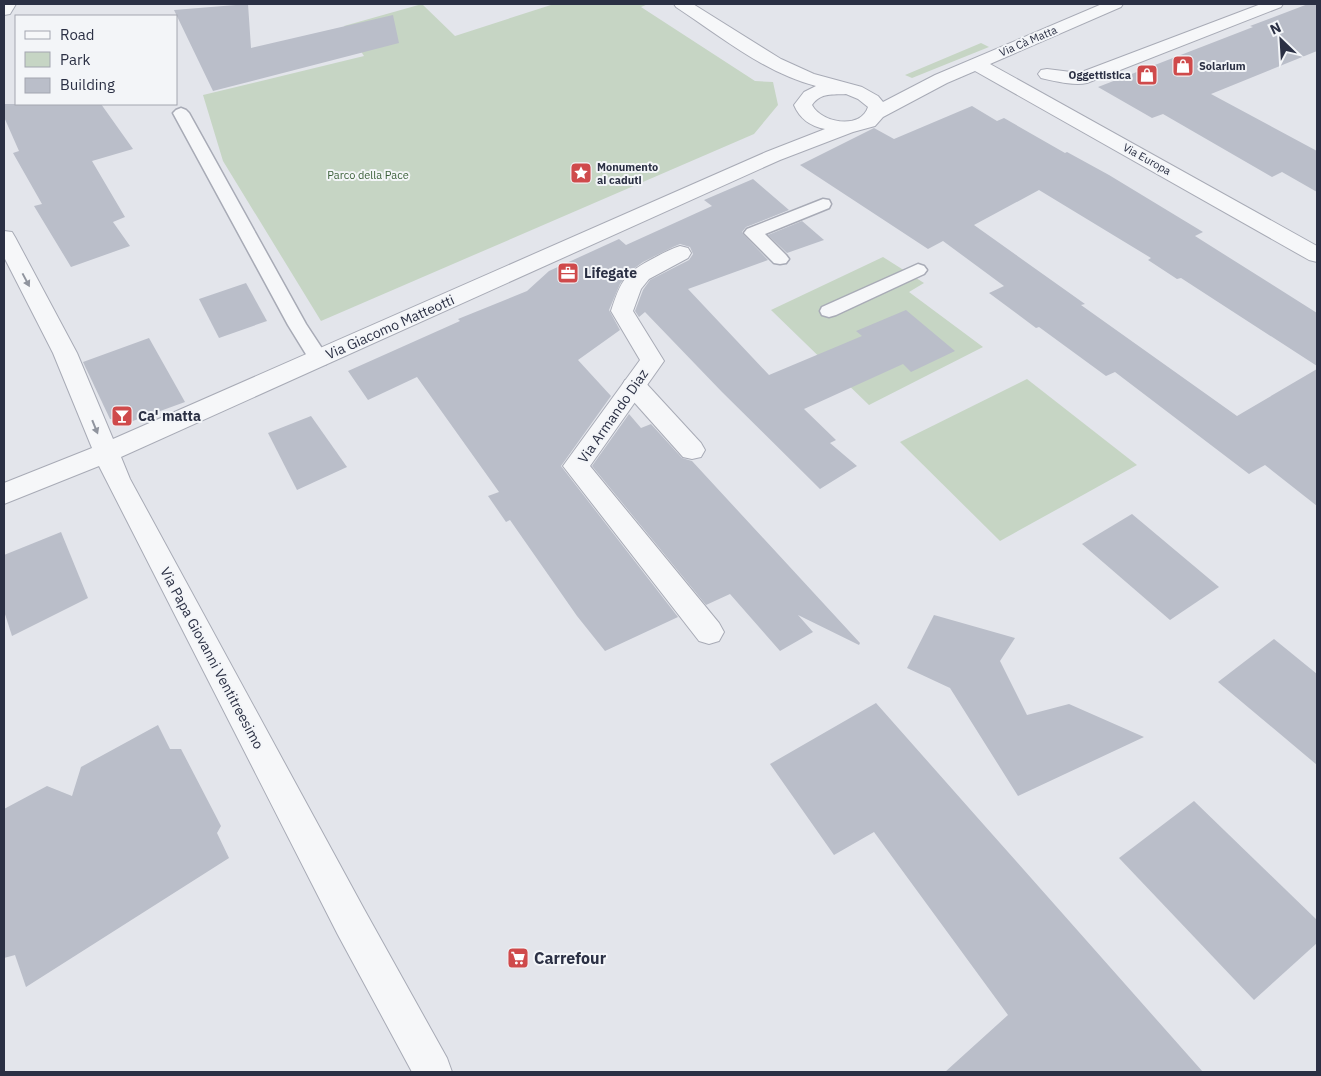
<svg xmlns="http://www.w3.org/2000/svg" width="1321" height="1076" font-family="'IBM Plex Sans',sans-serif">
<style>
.green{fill:#c6d5c4}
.building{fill:#babec9}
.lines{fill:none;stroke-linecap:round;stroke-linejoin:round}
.service-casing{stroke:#a8abb6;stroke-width:3}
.pedestrian-casing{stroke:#a8abb6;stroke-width:2}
.minor-casing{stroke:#a8abb6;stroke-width:2}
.service{fill:#f6f7f9;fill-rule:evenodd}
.pedestrian{fill:#f6f7f9;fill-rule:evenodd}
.minor{fill:#f6f7f9;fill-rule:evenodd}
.oneway{fill:#90949e}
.labels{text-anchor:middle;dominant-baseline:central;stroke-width:4;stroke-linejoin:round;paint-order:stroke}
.far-street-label{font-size:11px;fill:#2b3044;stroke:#f3f5f8}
.far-poi-label{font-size:11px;font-weight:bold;fill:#2b3044;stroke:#f3f5f8;text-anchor:start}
.far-park-label{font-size:11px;fill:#3a5f38;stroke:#f3f5f8}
.poi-label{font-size:14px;font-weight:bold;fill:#2b3044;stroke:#f3f5f8;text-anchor:start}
.street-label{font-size:14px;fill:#2b3044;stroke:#f3f5f8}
.near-poi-label{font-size:16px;font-weight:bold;fill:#2b3044;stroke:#f3f5f8;text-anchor:start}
</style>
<rect width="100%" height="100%" fill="#e3e5eb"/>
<g class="green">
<path d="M422,4L455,36L554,4H648L641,7L755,81L773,82L778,105L754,134L321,321L223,161L203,95L364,56L344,26Z"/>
<path d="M981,43L989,47L912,78L905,75Z"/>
<path d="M883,257L924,283L909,292L983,347L869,405L771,310Z"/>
<path d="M1027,379L1137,465L1000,541L900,442Z"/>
</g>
<g class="building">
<path d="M248,4L251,48L393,15L399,43L213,91L174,10Z"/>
<path d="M1308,4H1317V51L1211,94L1317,151V192L1282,172L1272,177L1163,114L1152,118L1098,87L1253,27L1250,26Z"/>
<path d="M4,104H101L133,149L92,161L125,217L113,222L130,246L71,267L34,206L42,204L13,153L19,151L4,117Z"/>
<path d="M972,106L997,121L1004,118L1065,153L1067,152L1109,175L1203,232L1195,236L1317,313V366L1181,278L1177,279L1148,260L1151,258L1039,190L974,225L1085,304L1081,305L1237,416L1317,369V506L1265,465L1249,474L1115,372L1106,376L1039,327L1036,328L989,293L1004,286L943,241L928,249L800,165L874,128L894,139Z"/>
<path d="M753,179L789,210L746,227L742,232L743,234L768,260L688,289L769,375L862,336L856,331L906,310L955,351L911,372L903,364L804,409L836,440L830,443L857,466L820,489L722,392L645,312L639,317L635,311L643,290L650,280L689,260L693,254L690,247L680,244L673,247L643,262L629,272L620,284L609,310L620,330L578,360L611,396L561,466L678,617L605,651L577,616L510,520L506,522L488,496L499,492L417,377L368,400L348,371L460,321L458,319L527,291L549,271L619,239L626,245L712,206L704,200Z"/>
<path d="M802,221L824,240L787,253L768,235Z"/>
<path d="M246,283L267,321L219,338L199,299Z"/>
<path d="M149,338L185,402L130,422L110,419L83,362Z"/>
<path d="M629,414L641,428L651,424L682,458L692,461L860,643L859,645L798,615L813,632L780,651L730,594L706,605L592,466Z"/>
<path d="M311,416L347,467L297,490L268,433Z"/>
<path d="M1132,514L1219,587L1170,620L1082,544Z"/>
<path d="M61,532L88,598L12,636L4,611V555Z"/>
<path d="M934,615L1015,638L1000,661L1027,715L1069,704L1144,737L1018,796L950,688L907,668Z"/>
<path d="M1274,639L1317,674V765L1218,682Z"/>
<path d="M876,703L984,825L1203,1072H945L1008,1015L874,832L834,855L770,764Z"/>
<path d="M158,725L170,749H181L221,826L217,833L229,858L26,987L15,955L4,958V809L47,786L72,796L81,767Z"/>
<path d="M1194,801L1317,920V943L1254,1000L1119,858Z"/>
</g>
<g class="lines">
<g class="service-casing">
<g id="service">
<path d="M181,108L186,110L189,113L306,324L329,359L326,364L319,366L312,364L288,325L173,113L176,110Z"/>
<path d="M823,199L829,200L831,204L829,208L765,234L786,255L789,259L786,263L780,264L774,263L744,233L747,229Z"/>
<path d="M918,264L924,266L927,270L924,274L836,315L829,317L822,315L820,311L822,307Z"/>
</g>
</g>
<g class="pedestrian-casing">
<g id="pedestrian">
<path d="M1261,4H1283L1281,7L1087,83C1074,86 1054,81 1041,78L1038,74L1041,70L1047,69L1079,73Z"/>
<path d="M634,378L643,380L701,443L705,450L701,457L692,459L683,457L625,392L622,386L625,380Z"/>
</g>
</g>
<g class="minor-casing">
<g id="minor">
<path d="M4,4H16L10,14L4,15Z"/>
<path d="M674,4H693L781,59L814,74L862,87L878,96L883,102L935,75L1102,4H1123L1121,7L990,64L1317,246V262L1309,260L975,71L947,83L883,117L875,126L853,132L780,160L121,457L130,479L364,909L447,1058L452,1072H412L338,935L99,466L4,504V483L92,448L53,353L4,257V231L12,232L15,237L77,353L113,439L766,152L825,129C810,126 800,119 794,105L804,92L816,86C765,73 720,36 676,7ZM846,94L858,99L868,107C861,130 821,123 812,105C821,92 833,95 846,94Z"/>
<path d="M680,246L688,248L691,253L688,258L649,279L641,289L633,311L664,361L590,466L719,623L724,632L719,641L709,644L699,641L563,466L640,360L611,311C621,280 625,273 654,258C663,253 671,249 680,246Z"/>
</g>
</g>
<use href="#service" class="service"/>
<use href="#pedestrian" class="pedestrian"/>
<use href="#minor" class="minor"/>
</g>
<defs><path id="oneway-solid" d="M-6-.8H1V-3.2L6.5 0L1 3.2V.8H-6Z" transform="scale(1.25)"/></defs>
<g class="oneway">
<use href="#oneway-solid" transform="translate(26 280) rotate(62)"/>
<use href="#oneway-solid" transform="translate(95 427) rotate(68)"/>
</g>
<defs>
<g id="shop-square" transform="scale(1.125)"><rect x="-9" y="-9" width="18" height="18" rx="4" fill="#cf4a4b" stroke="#f3f5f8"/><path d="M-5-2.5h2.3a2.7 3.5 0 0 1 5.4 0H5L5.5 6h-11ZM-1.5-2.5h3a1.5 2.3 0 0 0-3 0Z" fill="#fff"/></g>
<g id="sight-square" transform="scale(1.125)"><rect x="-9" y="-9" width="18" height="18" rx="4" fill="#cf4a4b" stroke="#f3f5f8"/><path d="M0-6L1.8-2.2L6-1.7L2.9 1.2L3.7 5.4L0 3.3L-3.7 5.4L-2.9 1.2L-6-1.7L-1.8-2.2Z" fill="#fff"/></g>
<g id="office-square" transform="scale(1.125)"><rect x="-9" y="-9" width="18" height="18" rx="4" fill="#cf4a4b" stroke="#f3f5f8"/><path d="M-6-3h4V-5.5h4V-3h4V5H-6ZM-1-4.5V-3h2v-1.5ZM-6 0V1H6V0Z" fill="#fff"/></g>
<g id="bar-square" transform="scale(1.125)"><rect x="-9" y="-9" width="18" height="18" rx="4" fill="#cf4a4b" stroke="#f3f5f8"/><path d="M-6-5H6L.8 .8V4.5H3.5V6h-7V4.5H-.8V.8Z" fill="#fff"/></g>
<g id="supermarket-square" transform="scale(1.125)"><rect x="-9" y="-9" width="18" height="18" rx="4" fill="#cf4a4b" stroke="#f3f5f8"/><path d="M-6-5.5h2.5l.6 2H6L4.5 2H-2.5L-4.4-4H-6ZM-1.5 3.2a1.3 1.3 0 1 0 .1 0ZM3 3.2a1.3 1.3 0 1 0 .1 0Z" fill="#fff"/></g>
</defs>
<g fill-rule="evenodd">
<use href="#shop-square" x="1183" y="66"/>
<use href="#shop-square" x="1147" y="75"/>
<use href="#sight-square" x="581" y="173"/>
<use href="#office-square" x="568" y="273"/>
<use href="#bar-square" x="122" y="416"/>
<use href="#supermarket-square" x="518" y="958"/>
</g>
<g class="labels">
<g class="far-street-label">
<text transform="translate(1028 41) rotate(-23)">Via Cà Matta</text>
<text transform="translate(1147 159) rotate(29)">Via Europa</text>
</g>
<g class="far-poi-label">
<text x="1199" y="66">Solarium</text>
<text x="1131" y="75" text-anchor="end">Oggettistica</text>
<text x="597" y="167">Monumento<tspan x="597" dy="13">ai caduti</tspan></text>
</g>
<g class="far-park-label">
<text x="368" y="175">Parco della Pace</text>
</g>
<g class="poi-label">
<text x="584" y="273">Lifegate</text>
<text x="138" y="416">Ca' matta</text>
</g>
<g class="street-label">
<text transform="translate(390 327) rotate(-24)">Via Giacomo Matteotti</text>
<text transform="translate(613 416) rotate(-55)">Via Armando Diaz</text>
<text transform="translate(212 658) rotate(62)">Via Papa Giovanni Ventitreesimo</text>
</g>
<g class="near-poi-label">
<text x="534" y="958">Carrefour</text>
</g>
</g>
<rect width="1321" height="1076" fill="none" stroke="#2b3044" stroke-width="10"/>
<rect x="15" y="15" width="162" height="90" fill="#f3f5f8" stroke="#a3a6b0"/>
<rect x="25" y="31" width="25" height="8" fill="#f6f7f9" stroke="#a3a6b0"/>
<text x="60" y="40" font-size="15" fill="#2b3044">Road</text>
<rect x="25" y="52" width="25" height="15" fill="#c6d5c4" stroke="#a3a6b0"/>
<text x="60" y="65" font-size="15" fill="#2b3044">Park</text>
<rect x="25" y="78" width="25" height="15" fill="#babec9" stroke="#a3a6b0"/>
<text x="60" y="90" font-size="15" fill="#2b3044">Building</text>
<g transform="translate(1281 40) rotate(335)" stroke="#f3f5f8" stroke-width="4" paint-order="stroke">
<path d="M0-4L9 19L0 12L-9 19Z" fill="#2b3044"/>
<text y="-8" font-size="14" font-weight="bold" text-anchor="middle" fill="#2b3044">N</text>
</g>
</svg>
